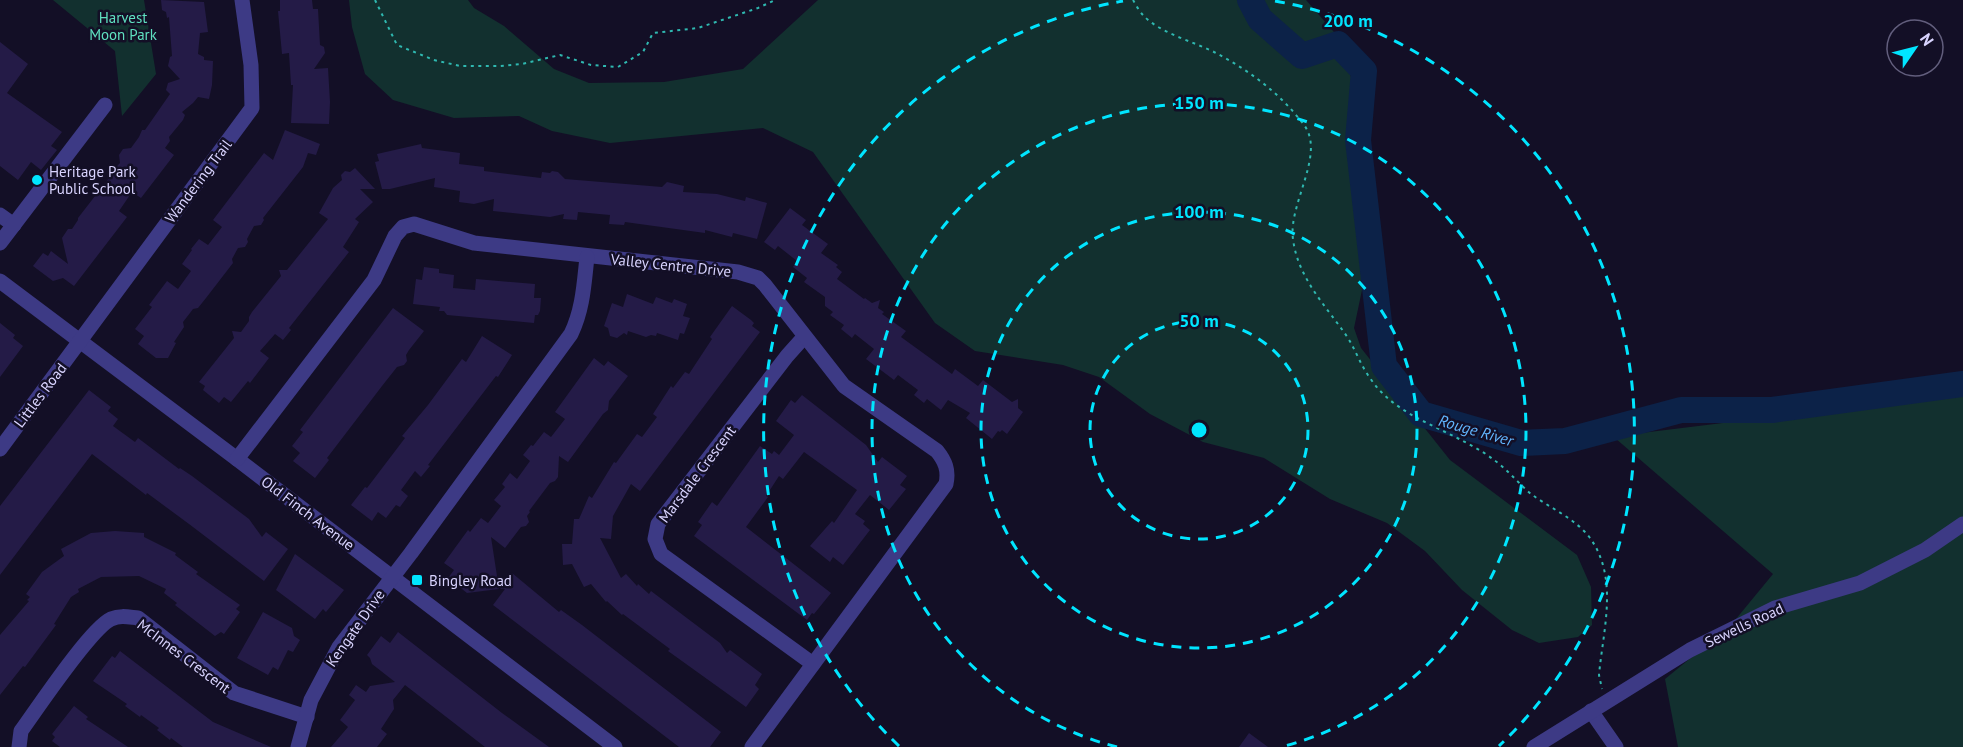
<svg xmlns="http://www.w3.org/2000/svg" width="1963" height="747" font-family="'PT Sans',sans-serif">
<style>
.green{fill:#12302f}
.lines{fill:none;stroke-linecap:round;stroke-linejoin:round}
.river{stroke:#0c2248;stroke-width:26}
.building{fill:#241b47}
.path{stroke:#2fb8b0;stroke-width:2;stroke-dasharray:3 4.5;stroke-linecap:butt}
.minor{stroke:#3d3a85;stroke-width:15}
.ring{fill:none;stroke:#00e5ff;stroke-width:3;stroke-dasharray:10 8}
.poi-dot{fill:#00e5ff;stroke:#130f26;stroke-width:2}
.labels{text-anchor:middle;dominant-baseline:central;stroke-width:5;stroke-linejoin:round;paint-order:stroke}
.park-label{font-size:15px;fill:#5fe0c0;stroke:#130f26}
.poi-label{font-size:15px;fill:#d9d4ff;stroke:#130f26;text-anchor:start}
.street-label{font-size:15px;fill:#d9d4ff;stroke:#130f26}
.water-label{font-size:16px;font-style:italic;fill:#62b6ff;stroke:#130f26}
.centre{fill:#00e5ff;stroke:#130f26;stroke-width:3}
.ring-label{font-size:18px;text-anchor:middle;font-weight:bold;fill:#00e5ff;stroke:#130f26;stroke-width:5;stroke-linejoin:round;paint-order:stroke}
</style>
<rect width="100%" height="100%" fill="#130f26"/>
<g class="green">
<path d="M53,0H144L156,74L122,116L115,51Z"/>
<path d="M349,0H468L474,8L504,26L554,69L589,83L664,82L743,69L818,0H1306L1340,39L1353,84L1355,186L1366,271L1354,328L1361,348L1450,460L1577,555L1591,587L1592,625L1578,637L1539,643L1512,630L1462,590L1425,551L1387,523L1330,499L1264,458L1203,442L1150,414L1099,377L1063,365L975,351L935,323L813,152L763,128L610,143L552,131L519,116L454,118L393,100L365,74L352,27Z"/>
<path d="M1943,396L1963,397V747H1678L1665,679L1731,625L1773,574L1608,432L1633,434Z"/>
</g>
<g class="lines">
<path class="river" d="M1250,0L1260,19L1302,56L1338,44L1364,71L1358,140L1384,366L1421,414L1521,443L1565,441L1681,410H1772L1963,384"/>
</g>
<g class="building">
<path d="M161,0L204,2L208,32L200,33L198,54L204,57V60L213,61L212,85L209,99L198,97L193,103L182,112L185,115L183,120L169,137L170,141L165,148L174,155L141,198L132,192L119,211L127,217L74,286L63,278L53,281L33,266L43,253L48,256L51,251L68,264L62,238L68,229H72L78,220V218L109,178L111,172L120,163L119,155L123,149L131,148L139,137L142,130H145L170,94L166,90L168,83L180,79L168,66L170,57L172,56L169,17L167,18L166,12L162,10Z"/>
<path d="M280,0H312L313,9H318L320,45L324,47L325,53L314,69L328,68L330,102L329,124L291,123L293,85H291L289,53L282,54L278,11H280Z"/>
<path d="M0,42L28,64L7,93L62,132L51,146L57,150L41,170L31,162L18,180L0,166Z"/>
<path d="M285,130L320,144L316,155L308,153L303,167L263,218L264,220L261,225L254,226L247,239L248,242L245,247L238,248L232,259L233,263L206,298L198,308L193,309L190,313L183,322L184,327L174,342L176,343L168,358H156L138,344L144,336L135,329L152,307L149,305L167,281L178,289L191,271L182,264L192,250L191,249L199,239L208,245L222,227L213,220L264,153L273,160Z"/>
<path d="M421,144L422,148L460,153L459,164L484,167V171L541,178L542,172L550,173L552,171L558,172L565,179L662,187L667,182L684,186L683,192L717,194L745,201L746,197L767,203L757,239L733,233L732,237L705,230V233L625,222L624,225L609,224L610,215L578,212L577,220L563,219L564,214L550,217L493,211L494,199L474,204L459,202L460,191L434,187L435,178L390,189H382L375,162L379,161L377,154Z"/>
<path d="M355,168L375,189H360L373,202L355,219L359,222L343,247L349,252L289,328L291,330L283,340L275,334L260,351L269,358L250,383L248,381L231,402L224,397L219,403L203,390L205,386L199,382L234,338L232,331L241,332L249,321V317L252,312L281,276L279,270H287L328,219L319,213L333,188L342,180L341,175L345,171L350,172Z"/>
<path d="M790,208L806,220L802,225L828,244L821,253L838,265L836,267L842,272L837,279L864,299L865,298L872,303L880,300L878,308L884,312L882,314L906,331L901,337L952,374L955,369L978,386L983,380L1012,402L1018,399V408L1023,412L1007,434L1002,430L1000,432L998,431L992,439L966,418L970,413L948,400L941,410L927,399L924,403L914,395L918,390L898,375L894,380L866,359L874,349L855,334L852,338L841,329L844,325L830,315L833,312L825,306V297L804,282L807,278L793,267L797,261L778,246L775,250L764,242Z"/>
<path d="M424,267L439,269V273L454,275L453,288L475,290L476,279L535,284L534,298H541L540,311L538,315H535L534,323L447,315L444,311H439L440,307L413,304L416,279L422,280Z"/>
<path d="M627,294L653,304L656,297L672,303L674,299L687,304L683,316L690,318L684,334L680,333L678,340L657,333L656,336L651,335L646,337L628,331L627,335L624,333L617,338L610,336L608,328L604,326L612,303L623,307Z"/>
<path d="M732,306L751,320L754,323L752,326L760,332L640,491L631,484L613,516L611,539L600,538L621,578L626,574L637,586L638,584L649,594L651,591L720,643L727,653L730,650L762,674L755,685L759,689L746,707L668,651L670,649L623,614L622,615L607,601L606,602L591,584L584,587L572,564L563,565L562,544H572L574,519H579L589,496L592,498L614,462L616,463L637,434L642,437L657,417L653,414L671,386L673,388L685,372L689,374L712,339L710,337Z"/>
<path d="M393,308L424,331L409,350L406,355L407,361L404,365L397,367L382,386L327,458L329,460L315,478L293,461L300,453L292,446L303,432L300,430Z"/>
<path d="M0,323L15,335L13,338L23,346L0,377Z"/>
<path d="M482,336L512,355L498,377L496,376L428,465L430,466L421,477L415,471L401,490L408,496L400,507L396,505L386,518L378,512L372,521L351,505L365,487L367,488L405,438L402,436L428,405L462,359L466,362Z"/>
<path d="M594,358L604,366L608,361L628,376L609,401L608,410L603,414L568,462L559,456L558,477L555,481L550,483L529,511L530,512L527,516L529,522L526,526L521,527L505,548L491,537L499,589L467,593L448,578L454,570L444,563L468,530L470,532L481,518L488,523L501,506L494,500L505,487L502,484L510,473L517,479L530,461L523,455L531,445L533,446L544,432L551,437L565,419L555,412Z"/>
<path d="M89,390L111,407L108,411L118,419L113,426L135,442L138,438L179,469L180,468L192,476L249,519L262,537L266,532L288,549L264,581L189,524L147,493L146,495L92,454L0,575V506Z"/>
<path d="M802,395L866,445L878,462L882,457L907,476L900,485L906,489L889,510L870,495L855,514L865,521L863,524L870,530L843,565L833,557L830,562L810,546L832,521L834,523L857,490L804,452L783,479L779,476L766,496L768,497L746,527L831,593L814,614L812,613L807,620L694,536L702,525L698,522L712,502L717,506L760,446L772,454L774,451L779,455L794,435L776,421L791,400L795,403Z"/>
<path d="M115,531L144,533V537L176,553L175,555L198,572L196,574L240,605L236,609L240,612L224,634L221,632L215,636L175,605L177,603L164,593L166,589L139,576L101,577L78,589L79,592L71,597L54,624L56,625L25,667L23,666L0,695V635L29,601L27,600L30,597L26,594L42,572L64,556L61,549L91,533Z"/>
<path d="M295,554L344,590L326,612L323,609L315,619L276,590Z"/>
<path d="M512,573L559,612L561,610L582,625L721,732L710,747H679L493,605L505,589H500Z"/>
<path d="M263,612L292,628L294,636L300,640L293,652L288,650L278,670L273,667L268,675L237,658Z"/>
<path d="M398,632L502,713L549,747H485L405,685L393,700L394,709L381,729L387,734L377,747H331L348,727L340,720L355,700L349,695L356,685L366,692L370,686L395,682L372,664L370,658L367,655L381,636L390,643Z"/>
<path d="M120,651L213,722L271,747H183L171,738L170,740L157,730L159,728L141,715L140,717L125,706L127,704L93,681L112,656L115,658Z"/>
<path d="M74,706L88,717L86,719L128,747H60L52,741L55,737L52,734Z"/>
<path d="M1249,733L1268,747H1239Z"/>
</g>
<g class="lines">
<g class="path">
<path d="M375,0L397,45L434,60L460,66H500L522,64L560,55L591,65L618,67L643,52L653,33L698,28L758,8L775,0"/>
<path d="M1133,0C1136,5 1139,11 1143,15C1159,33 1195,42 1216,53C1250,71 1281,94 1304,125C1326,154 1288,204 1293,239C1298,279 1327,307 1348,338C1356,351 1361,366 1370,378C1391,410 1427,422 1459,439C1471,445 1484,452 1494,460C1507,469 1518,483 1531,494C1550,508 1576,519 1590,538C1619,578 1603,630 1599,675L1602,689"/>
</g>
<g class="minor">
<path d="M0,215L14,225"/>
<path d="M0,243L105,105"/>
<path d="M0,281L237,459L615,747"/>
<path d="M804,337L787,356L658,524L655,539L661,554L813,664"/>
<path d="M0,449L252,108L251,65L242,0"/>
<path d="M237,459L374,280L395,236L403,227L414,224L474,243L738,272L758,278L765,285L844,386L937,451C945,461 949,470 946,484L752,747"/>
<path d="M1591,711L1616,747"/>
<path d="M19,747L21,731C37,709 90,629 111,619C121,615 128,617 138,618L234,693L307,717"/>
<path d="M298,747L311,700L339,647L411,553L571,334C583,309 584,284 587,257"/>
<path d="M1534,747L1690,650L1775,608L1860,583L1925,550L1963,524"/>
</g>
</g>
<g class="ring">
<circle cx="1199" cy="430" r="109"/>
<circle cx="1199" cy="430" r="218"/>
<path d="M1117 747A327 327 0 1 1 1281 747"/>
<path d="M899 746A436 436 0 0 1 1123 1M1275 1A436 436 0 0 1 1499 746"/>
</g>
<g class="poi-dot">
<circle cx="37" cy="180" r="6"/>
<rect x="411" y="574" width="12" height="12" rx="3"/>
</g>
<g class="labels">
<g class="park-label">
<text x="123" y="17">Harvest<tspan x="123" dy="17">Moon Park</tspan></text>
</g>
<g class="poi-label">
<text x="49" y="171">Heritage Park<tspan x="49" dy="17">Public School</tspan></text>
<text x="429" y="580">Bingley Road</text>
</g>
<g class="street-label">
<text transform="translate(198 181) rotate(-53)">Wandering Trail</text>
<text transform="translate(671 265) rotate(6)">Valley Centre Drive</text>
<text transform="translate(40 395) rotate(-53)">Littles Road</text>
<text transform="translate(697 474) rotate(-53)">Marsdale Crescent</text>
<text transform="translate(308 513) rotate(37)">Old Finch Avenue</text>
<text transform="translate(1744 625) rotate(-25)">Sewells Road</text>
<text transform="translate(355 628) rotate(-55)">Kengate Drive</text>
<text transform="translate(184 656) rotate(37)">McInnes Crescent</text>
</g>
<g class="water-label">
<text transform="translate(1476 430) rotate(16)">Rouge River</text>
</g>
</g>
<circle cx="1199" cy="430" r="9" class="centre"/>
<g class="ring-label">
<text x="1348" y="27">200 m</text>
<text x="1199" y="109">150 m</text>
<text x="1199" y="218">100 m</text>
<text x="1199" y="327">50 m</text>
</g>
<g transform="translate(1915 48) rotate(55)"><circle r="28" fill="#130f26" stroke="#625e7d" stroke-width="1.5"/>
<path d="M0-4.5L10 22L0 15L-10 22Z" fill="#00e5ff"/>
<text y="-9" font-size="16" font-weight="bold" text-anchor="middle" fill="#d9d4ff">N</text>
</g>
</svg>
